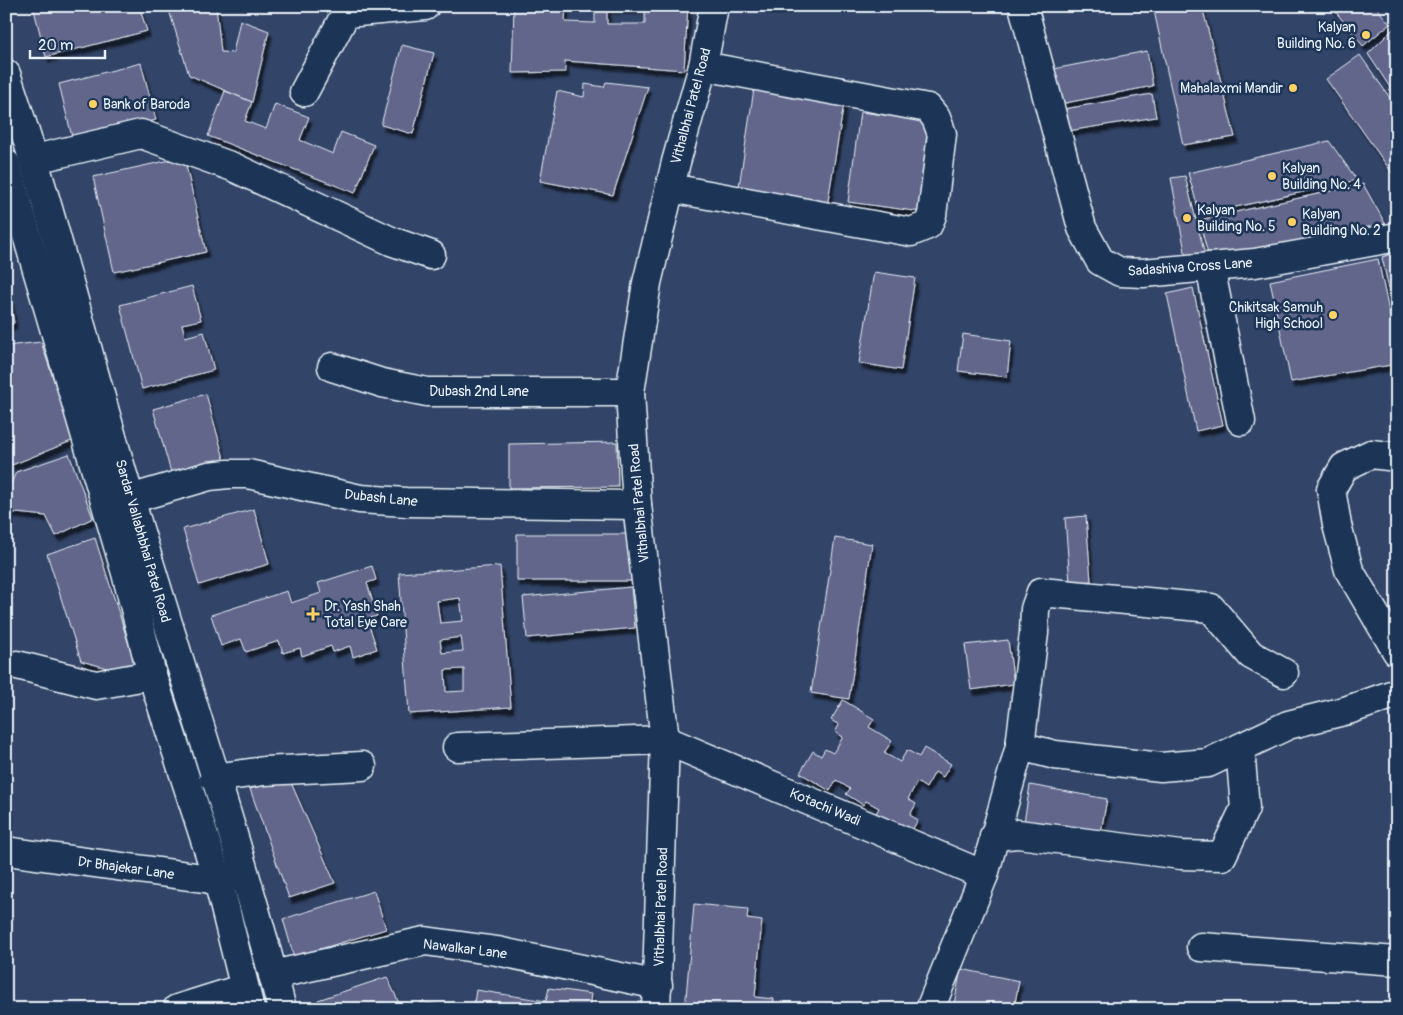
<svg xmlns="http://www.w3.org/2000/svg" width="1403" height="1015" font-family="Pangolin,sans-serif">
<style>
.building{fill:#62668b;stroke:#e8f1f8;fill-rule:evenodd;filter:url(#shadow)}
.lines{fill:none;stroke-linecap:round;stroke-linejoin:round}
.minor-casing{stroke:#e8f1f8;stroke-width:31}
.major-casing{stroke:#e8f1f8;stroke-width:31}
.minor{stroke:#1d3557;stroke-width:28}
.major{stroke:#1d3557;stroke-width:28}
.poi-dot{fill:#ffd166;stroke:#1d3557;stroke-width:2}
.labels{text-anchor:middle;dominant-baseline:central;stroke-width:5;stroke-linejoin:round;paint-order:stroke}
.poi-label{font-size:14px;fill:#e8f1f8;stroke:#1d3557;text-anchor:start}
.street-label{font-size:14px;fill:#e8f1f8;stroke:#1d3557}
</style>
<defs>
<filter id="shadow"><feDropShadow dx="3" dy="5.5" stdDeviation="1" flood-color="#0009"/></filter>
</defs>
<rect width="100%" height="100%" fill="#324467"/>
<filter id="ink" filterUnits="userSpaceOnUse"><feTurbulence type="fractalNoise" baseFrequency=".02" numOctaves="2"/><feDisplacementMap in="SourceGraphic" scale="10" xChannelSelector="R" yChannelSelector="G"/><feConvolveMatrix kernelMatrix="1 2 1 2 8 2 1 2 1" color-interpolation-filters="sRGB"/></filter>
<g filter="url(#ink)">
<g class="building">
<path d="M33,6H139L147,31L46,57Z"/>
<path d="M216,6L221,52L233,53L240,20L269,31L252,102L189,75L168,7Z"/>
<path d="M514,6H566L565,22L595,23V7L586,6H688L684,70L565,61L566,72L512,73ZM607,8H645V24H607Z"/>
<path d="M1153,6H1202L1235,137L1183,145Z"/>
<path d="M1331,6H1375L1390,24L1363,46Z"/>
<path d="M1395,27L1397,29V98L1368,54Z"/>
<path d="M402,45L434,53L413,134L381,125Z"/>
<path d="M1147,51L1153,86L1050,106L1043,71Z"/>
<path d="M1360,55L1397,108V180L1326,79Z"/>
<path d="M141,63L156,120L73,141L59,84Z"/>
<path d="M606,82L648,87L613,195L540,181L557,91L584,97L585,84L604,87Z"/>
<path d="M754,89L844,103L827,207L738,193Z"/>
<path d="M225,91L252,102L245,121L266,129L275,104L309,117L300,140L333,154L341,132L374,145L355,193L208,136Z"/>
<path d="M1152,94L1156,117L1068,131L1064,109Z"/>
<path d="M860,112L934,121L922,212L848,202Z"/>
<path d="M1329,141L1357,180L1200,215L1188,173Z"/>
<path d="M184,157L206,252L114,272L93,177Z"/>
<path d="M1185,176L1206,259L1187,262L1171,178Z"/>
<path d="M1363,184L1386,225L1209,258L1199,220Z"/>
<path d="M1397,252V326L1382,257Z"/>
<path d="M1378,259L1397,350V364L1291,382L1270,281Z"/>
<path d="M874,272L915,278L901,370L859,363Z"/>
<path d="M6,277L14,323L6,327Z"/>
<path d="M192,286L201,320L182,324L185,337L204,332L214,370L142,389L120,305Z"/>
<path d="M1193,288L1223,425L1196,431L1167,294Z"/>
<path d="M963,334L1011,341L1007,377L958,371Z"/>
<path d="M41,342L74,440L12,465L6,450V416L11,401L6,370V346Z"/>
<path d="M206,394L225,462L172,476L153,409Z"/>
<path d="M617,442L618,487L509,488V444Z"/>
<path d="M69,454L93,518L56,536L46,516L6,512V496L16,472Z"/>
<path d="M254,509L269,564L199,585L183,529Z"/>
<path d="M1086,516L1091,581L1070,583L1065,518Z"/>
<path d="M517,534H631L632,581H517Z"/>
<path d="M95,538L137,670L126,673L81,661L47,554Z"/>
<path d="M835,538L872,544L849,699L811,693Z"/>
<path d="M372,566L376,580L367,583L377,616L367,619L377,649L353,657L350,646L333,652L331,646L302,656L300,648L283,653L279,641L246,652L241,639L221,646L211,615L287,591L291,603L321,593L318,583Z"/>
<path d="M500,566L511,707L409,714L399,573ZM460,598L463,621L440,623L437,601ZM461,637L463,651L442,653L440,640ZM464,669V691L446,692L445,670Z"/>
<path d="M631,587L635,628L527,638L523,597Z"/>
<path d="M1008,640L1014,684L971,690L965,645Z"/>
<path d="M843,700L874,719L869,727L892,741L884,753L900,762L907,750L919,757L924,748L951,764L943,777L935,772L926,788L917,782L908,799L916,804L910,815L918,820L908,837L874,817L879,808L866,801L863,805L846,794L850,789L836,780L830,791L800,773L813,751L821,756L825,749L833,753L843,737L835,732L839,725L831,720Z"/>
<path d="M289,778L335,883L289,898L250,789Z"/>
<path d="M1030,785L1107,799L1099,843L1023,829Z"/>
<path d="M374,891L386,929L294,957L283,919Z"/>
<path d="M694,904L748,909L747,919L762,921L755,997L774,999L773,1009H685Z"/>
<path d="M961,969L1019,981L1014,1009H978L954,1004Z"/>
<path d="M387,977L400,1005L390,1009H322L318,1000Z"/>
<path d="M549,988L591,994L589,1009H473L476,990L546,1001Z"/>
<path d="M421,1002L462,1009H420Z"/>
</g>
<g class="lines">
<g class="minor-casing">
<g id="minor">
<path d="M1023,6L1082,228L1100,261L1120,272L1143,273L1255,263L1397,237"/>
<path d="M304,92L346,13L425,6"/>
<path d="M35,159L141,134L233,167L391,241L431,255"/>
<path d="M670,188L911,232L928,225L932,215L942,134L936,118L928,108L703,66"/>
<path d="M1210,267L1241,421"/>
<path d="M332,367L382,383L427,392H630"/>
<path d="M1397,457L1371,454L1344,467L1331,489L1337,525L1349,570L1397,652"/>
<path d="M130,499L209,476L228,474H248L360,499L406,502L637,505"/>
<path d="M17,665L96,685L152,675"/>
<path d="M1020,746L1055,755L1161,767L1208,763L1288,725L1348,710L1397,693"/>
<path d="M457,747L665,740L984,875"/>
<path d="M214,778L264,771L362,766"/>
<path d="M994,836L1018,834L1181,855L1222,856L1245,808L1240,748"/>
<path d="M6,851L218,880L239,875"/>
<path d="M1201,947L1397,961"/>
<path d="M273,975L425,941L497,951L658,985"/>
<path d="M177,1009L244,988"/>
<path d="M930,1009L984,875L1020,746L1034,633L1035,609L1041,592L1211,608L1251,655L1284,673"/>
</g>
</g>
<g class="major-casing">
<g id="major">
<path d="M6,74C54,215 88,359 131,502C181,671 238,838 282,1009"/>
<path d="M6,164L126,573L152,675L218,880L250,1009"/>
<path d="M656,1009L665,740L637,505L630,392L647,283L676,162L703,66L714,6"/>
</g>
</g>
<use href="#minor" class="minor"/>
<use href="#major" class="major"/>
</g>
</g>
<g class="poi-dot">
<circle cx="1366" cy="35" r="5"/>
<circle cx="1293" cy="88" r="5"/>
<circle cx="93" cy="104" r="5"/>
<circle cx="1272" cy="176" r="5"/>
<circle cx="1187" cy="218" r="5"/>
<circle cx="1292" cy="222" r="5"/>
<circle cx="1333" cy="315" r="5"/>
<path d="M310.5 606.5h5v5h5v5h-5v5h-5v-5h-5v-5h5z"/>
</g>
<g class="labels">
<g class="poi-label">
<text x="1356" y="27" text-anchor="end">Kalyan<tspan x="1356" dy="16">Building No. 6</tspan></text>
<text x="1283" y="88" text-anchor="end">Mahalaxmi Mandir</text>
<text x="103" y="104">Bank of Baroda</text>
<text x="1282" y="168">Kalyan<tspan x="1282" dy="16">Building No. 4</tspan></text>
<text x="1197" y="210">Kalyan<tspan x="1197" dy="16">Building No. 5</tspan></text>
<text x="1302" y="214">Kalyan<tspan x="1302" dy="16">Building No. 2</tspan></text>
<text x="1323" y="307" text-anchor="end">Chikitsak Samuh<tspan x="1323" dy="16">High School</tspan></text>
<text x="324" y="606">Dr. Yash Shah<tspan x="324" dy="16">Total Eye Care</tspan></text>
</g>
<g class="street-label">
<text transform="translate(691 106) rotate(-75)">Vithalbhai Patel Road</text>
<text transform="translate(1190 267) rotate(-4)">Sadashiva Cross Lane</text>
<text x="479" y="391">Dubash 2nd Lane</text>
<text transform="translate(381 498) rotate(6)">Dubash Lane</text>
<text transform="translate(639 503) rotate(-95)">Vithalbhai Patel Road</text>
<text transform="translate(143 541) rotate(74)">Sardar Vallabhbhai Patel Road</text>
<text transform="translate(825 807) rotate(23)">Kotachi Wadi</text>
<text transform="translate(126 868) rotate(8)">Dr Bhajekar Lane</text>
<text transform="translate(661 907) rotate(-88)">Vithalbhai Patel Road</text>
<text transform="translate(465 949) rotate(7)">Nawalkar Lane</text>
</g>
</g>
<rect width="1403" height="1015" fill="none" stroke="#1d3557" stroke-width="25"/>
<rect x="12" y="12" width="1378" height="990" fill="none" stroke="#e8f1f8" stroke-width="2" filter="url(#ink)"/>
<path d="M30 50v8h75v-8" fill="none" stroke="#e8f1f8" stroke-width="2.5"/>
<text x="38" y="50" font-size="15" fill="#e8f1f8" stroke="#1d3557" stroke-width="4" paint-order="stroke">20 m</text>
</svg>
